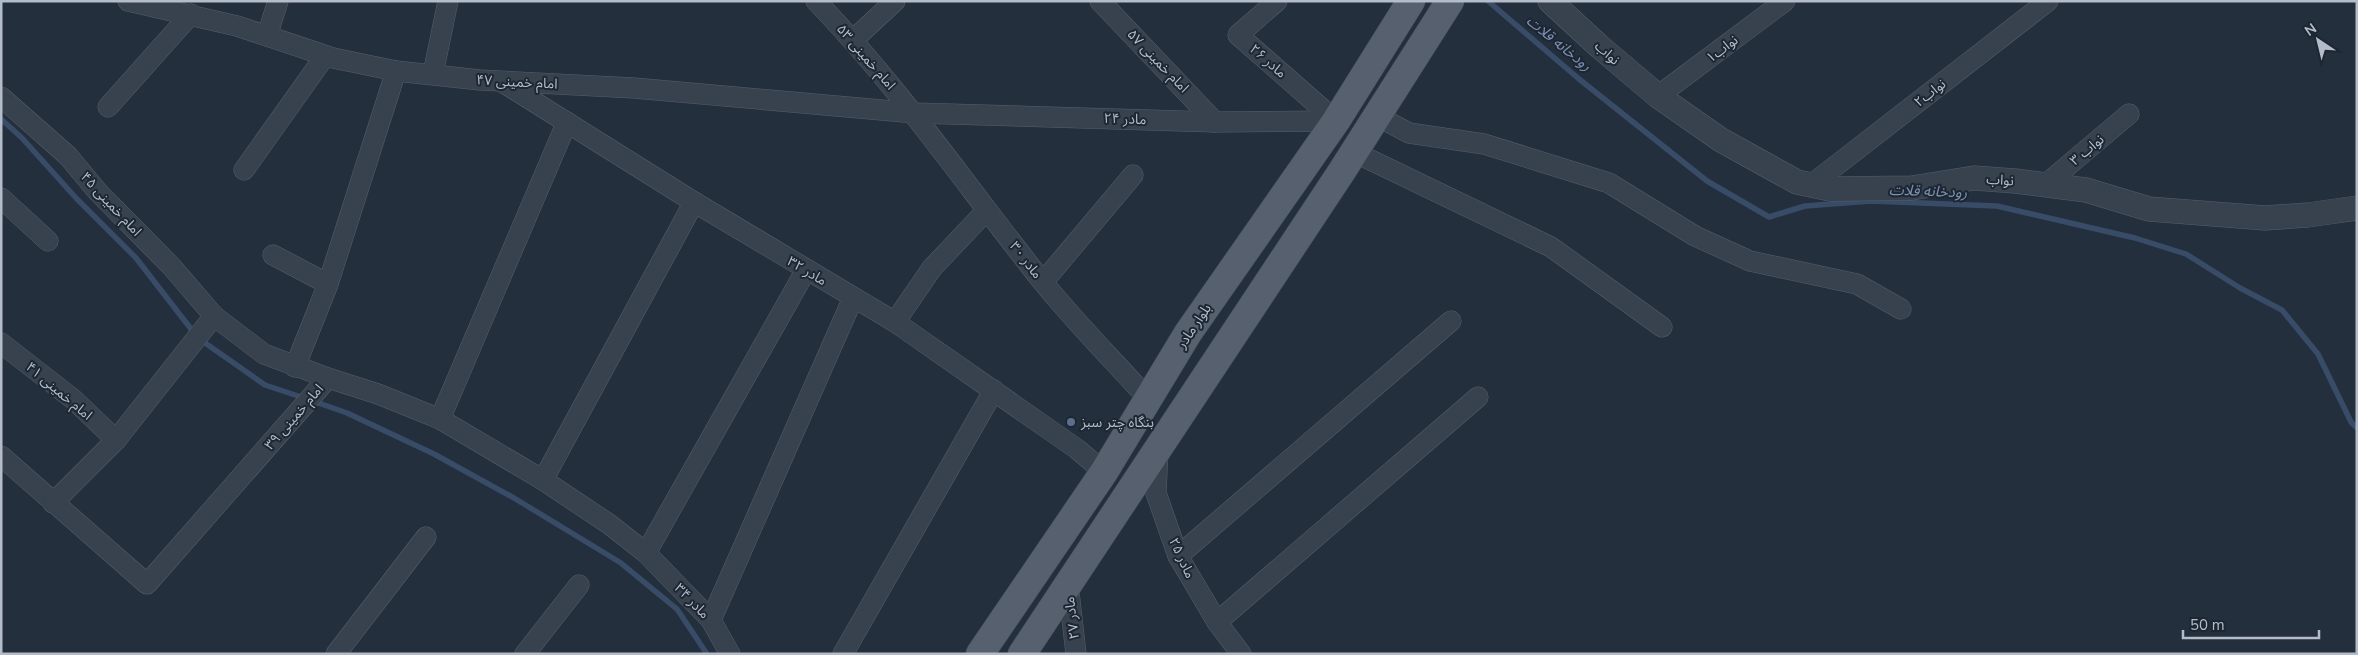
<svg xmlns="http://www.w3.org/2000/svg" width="2358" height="655" font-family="'Nunito Sans','Noto Sans Arabic',sans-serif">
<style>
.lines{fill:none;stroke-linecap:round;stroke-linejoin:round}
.stream{stroke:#394c67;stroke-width:5.5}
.minor-casing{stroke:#565f6c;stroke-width:21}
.tertiary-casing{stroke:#565f6c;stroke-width:25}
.primary-casing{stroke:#414a57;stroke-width:29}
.minor{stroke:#38414e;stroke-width:20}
.tertiary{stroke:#38414e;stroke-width:24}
.primary{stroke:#56606e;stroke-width:28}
.service-dot{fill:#5c6f8a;stroke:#1d2633;stroke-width:2}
.labels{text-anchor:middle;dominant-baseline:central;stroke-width:4;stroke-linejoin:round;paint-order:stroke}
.street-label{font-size:14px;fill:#b4bcc9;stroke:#1d2633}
.poi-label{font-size:14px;fill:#b4bcc9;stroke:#1d2633;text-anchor:start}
.water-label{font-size:15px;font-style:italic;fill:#7c92b1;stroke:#1d2633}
</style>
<rect width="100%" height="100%" fill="#242f3e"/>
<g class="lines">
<g class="stream">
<path d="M1488,1L1579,79L1707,181L1769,217L1805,206L1871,201L1997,206L2135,238L2186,254L2240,288L2282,310L2318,354L2351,422L2357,428"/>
<path d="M1,119L22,138L76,198L136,258L198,338L265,385L304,398"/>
<path d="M313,401L347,413L434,454L514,498L621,563L677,609L707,654"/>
</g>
<g class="minor-casing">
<g id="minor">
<path d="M128,1L237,26L333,58L396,71L480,80L634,88L915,113L1215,122L1336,121"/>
<path d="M816,1C900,88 967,187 1042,281C1075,322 1113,360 1148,399"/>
<path d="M1100,1L1215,122"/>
<path d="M1277,1L1238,35L1336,121"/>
<path d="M267,36L278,1"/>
<path d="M853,40L895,1"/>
<path d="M433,74L448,1"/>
<path d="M504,83L694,202L895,322L1077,449L1104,472"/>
<path d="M1658,96L1785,1"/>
<path d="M1,97L68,156L98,192L172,267L214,316"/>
<path d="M108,107L191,14"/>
<path d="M1377,116L1409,133L1484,144L1609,183L1695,236L1750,261L1857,284L1901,309"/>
<path d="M1354,152L1551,247L1662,327"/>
<path d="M244,170L325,56"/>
<path d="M1811,185L2048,1"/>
<path d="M2045,185L2129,114"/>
<path d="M1,198L48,241"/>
<path d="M273,255L328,284"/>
<path d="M1043,282L1133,175"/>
<path d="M895,322L932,268L987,210"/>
<path d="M1,343L73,399L116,440"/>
<path d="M295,367L328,284L396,71"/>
<path d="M440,419L567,122"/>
<path d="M1158,450L1156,493L1178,556L1217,622L1241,654"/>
<path d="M1,456L147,584L328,378L378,394L440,419L543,480L609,524L646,553L711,620L730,654"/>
<path d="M543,480L694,202"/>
<path d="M53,503L116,440L214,316L264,354L328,378"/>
<path d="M646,553L806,270"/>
<path d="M1178,556L1451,321"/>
<path d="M1068,583L1076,654"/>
<path d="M711,620L853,298"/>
<path d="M1217,622L1478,397"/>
<path d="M336,654L426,537"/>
<path d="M525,654L579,585"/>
<path d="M843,654L994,390"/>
</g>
</g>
<g class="tertiary-casing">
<path id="tertiary" d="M1550,1L1600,47L1658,96L1721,140L1797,182L1830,189L1912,188L1974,178L2015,181L2086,190L2149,209L2265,218L2308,215L2357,208"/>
</g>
<g class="primary-casing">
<g id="primary">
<path d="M980,654L1104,472L1188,333L1336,121L1411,1"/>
<path d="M1022,654L1342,171L1450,1"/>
</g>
</g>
<use href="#minor" class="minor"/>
<use href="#tertiary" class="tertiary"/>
<use href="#primary" class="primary"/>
</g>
<circle class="service-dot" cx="1071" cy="422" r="5"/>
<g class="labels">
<g class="street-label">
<text transform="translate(1722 49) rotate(-37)">نواب۱</text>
<text transform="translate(1607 53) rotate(41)">نواب</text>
<text transform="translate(866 57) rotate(49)">امام خمینی ۵۳</text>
<text transform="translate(1158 61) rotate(46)">امام خمینی ۵۷</text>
<text transform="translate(1268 61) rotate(41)">مادر ۲۶</text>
<text transform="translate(517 82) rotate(3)">امام خمینی ۴۷</text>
<text transform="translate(1930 93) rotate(-38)">نواب۲</text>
<text transform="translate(1125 119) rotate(2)">مادر ۲۴</text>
<text transform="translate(2087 150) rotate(-40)">نواب ۳</text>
<text transform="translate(2000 180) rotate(4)">نواب</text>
<text transform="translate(111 204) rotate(47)">امام خمینی ۴۵</text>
<text transform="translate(1026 260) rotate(52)">مادر ۳۰</text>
<text transform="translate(807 271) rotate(31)">مادر ۳۲</text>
<text transform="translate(1194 326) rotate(-56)">بلوار مادر</text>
<text transform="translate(59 391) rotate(40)">امام خمینی ۴۱</text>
<text transform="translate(294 417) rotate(-49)">امام خمینی ۳۹</text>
<text transform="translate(1182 558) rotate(65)">مادر ۲۵</text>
<text transform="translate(692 601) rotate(46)">مادر ۳۴</text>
<text transform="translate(1072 618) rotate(-97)">مادر ۲۷</text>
</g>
<g class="poi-label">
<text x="1081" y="422">بنگاه چتر سبز</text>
</g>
<g class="water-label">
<text transform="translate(1559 43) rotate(39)">رودخانه قلات</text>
<text transform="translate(1928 191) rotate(2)">رودخانه قلات</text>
</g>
</g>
<rect width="2358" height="655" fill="none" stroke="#b4bcc9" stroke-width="5"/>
<g transform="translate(2318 40) rotate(325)" stroke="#1d2633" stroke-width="4" paint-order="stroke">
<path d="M0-4L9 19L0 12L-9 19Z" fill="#b4bcc9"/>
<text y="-8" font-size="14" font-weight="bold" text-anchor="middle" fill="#b4bcc9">N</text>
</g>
<path d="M2183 630v8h136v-8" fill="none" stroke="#b4bcc9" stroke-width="2.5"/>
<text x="2190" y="630" font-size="15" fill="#b4bcc9" stroke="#1d2633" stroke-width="4" paint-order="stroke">50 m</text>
</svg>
